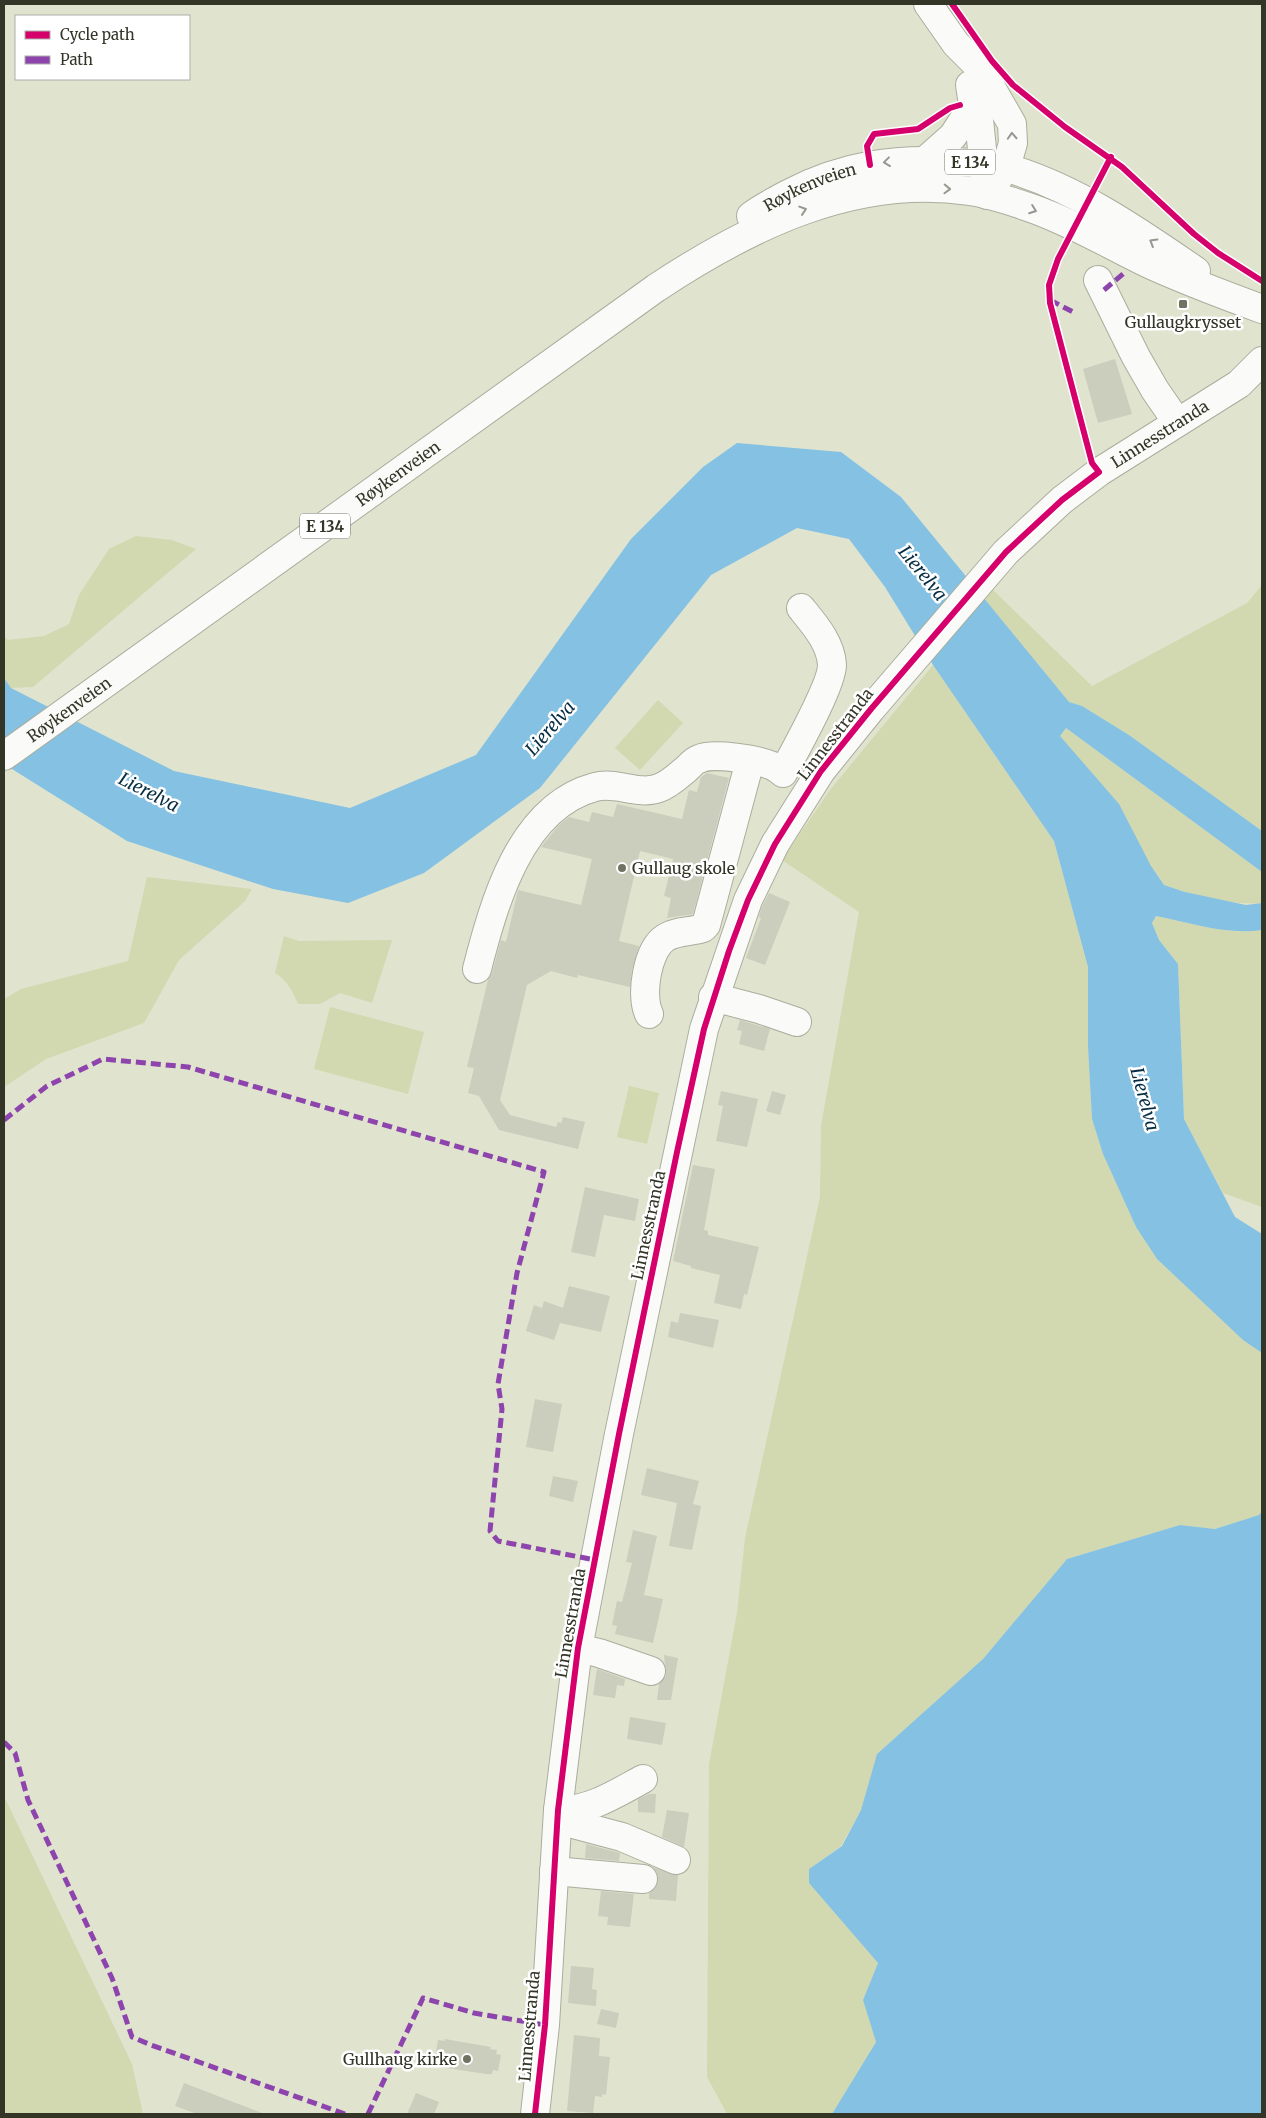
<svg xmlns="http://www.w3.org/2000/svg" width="1266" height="2118" font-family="Merriweather,serif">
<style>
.green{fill:#d2d8b0}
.water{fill:#84c1e3}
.building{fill:#cbcdbd}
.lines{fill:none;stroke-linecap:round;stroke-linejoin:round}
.minor-casing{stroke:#aaad9d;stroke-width:30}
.major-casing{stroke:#aaad9d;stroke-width:30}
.highway-casing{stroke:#aaad9d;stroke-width:30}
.minor{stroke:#fafbf8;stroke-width:28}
.major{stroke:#fafbf8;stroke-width:28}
.highway{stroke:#fafbf8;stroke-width:28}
.quiet{stroke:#8e44ad;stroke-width:5;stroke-dasharray:10 5;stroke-linecap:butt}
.cycleway-casing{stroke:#fff;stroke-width:9}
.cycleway{stroke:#d6006c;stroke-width:6}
.oneway{stroke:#969890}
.poi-dot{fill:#707262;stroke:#fff;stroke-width:2}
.labels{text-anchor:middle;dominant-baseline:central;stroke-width:5;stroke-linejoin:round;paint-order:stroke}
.shield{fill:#fff;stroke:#707268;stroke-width:1}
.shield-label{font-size:15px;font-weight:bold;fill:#333527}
.street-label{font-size:16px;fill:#333527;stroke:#fff}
.poi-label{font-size:16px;fill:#333527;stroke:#fff}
.water-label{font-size:18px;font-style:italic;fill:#062d44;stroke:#fff}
</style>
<rect width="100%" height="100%" fill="#e0e4cf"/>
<g class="green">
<path d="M136,536L172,540L196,549L33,687L11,688L4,678V636L8,640L44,636L69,624L79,595L109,549Z"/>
<path d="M1262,585V831L1129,735L1082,706L1069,702L982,596L990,587L1092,686L1247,603Z"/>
<path d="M933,665L1054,841L1088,967V1047L1092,1119L1103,1154L1136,1227L1157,1259L1243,1340L1262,1353V1511L1259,1515L1215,1529L1180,1525L1067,1559L983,1659L877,1754L861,1810L841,1846L809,1869V1883L878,1963L863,2000L876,2042L832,2114H727L707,2077L709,1764L737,1613L745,1538L820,1197L821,1126L859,912L782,860L830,790Z"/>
<path d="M658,700L683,723L640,770L615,748Z"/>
<path d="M1066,728L1262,872V903C1230,906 1194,895 1164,885L1060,736Z"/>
<path d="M147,877L252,889L245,901L179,960L144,1023L46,1059L4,1087V999L21,989L128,961Z"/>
<path d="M1156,916C1190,923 1227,935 1262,930V1207L1223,1193L1184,1119L1178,964L1159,940L1152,923Z"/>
<path d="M284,936L299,941L392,940L372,1003L340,993L320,1004H298C293,992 287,980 275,973Z"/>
<path d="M330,1007L424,1032L408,1094L314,1069Z"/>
<path d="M629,1086L659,1093L647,1144L617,1137Z"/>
<path d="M4,1796L132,2064L143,2114H4Z"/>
</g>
<g class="water">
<path d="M737,443L841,452L901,497L1069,702L1082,706L1129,735L1262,831V872L1066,728L1060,736L1119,804L1151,866L1164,885L1185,892L1246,905L1262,903V930C1227,935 1190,923 1156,916L1152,923L1159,940L1178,964L1184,1119L1235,1217L1262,1234V1353L1243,1340L1157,1259L1136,1227L1103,1154L1092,1119L1088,1047V967L1054,841L933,665L885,587L849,539L797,528L711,575L540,788L424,873L348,903L273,889L127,841L4,764V678L11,688L174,771L350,808L476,755L631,539L703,467Z"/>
<path d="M1262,1511V2114H832L876,2042L863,2000L878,1963L809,1883V1869L842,1846L861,1810L877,1754L983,1659L1067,1559L1180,1525L1215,1529L1259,1515Z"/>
</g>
<g class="building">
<path d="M1115,359L1132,414L1098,423L1083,369Z"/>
<path d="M707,773L729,778L693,914L667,918L671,898L664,896L673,859L640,851L619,941L639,946L632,970L630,987L578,975L577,978L551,971L527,985L500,1100L510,1115L556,1127L558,1122L561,1123L563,1117L585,1122L578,1149L499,1130L479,1096L468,1093L474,1068L467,1067L488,980L492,973L501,940L506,942L518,890L581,905L592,859L541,847L558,826L569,817L589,822L592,812L613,817L617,804L682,819L689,790L697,792L701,777Z"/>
<path d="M769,893L790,902L765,965L746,958L761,918L759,917L761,909Z"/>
<path d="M740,1020L770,1029L764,1051L739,1044L742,1031L737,1030Z"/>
<path d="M721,1091L758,1099L747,1147L716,1141L723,1106L718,1105Z"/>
<path d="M772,1091L786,1095L780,1115L766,1111Z"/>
<path d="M693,1165L715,1169L704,1230L708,1231V1235L759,1247L747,1295L744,1294L741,1309L714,1303L720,1275L691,1268V1266L673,1261Z"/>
<path d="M585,1187L639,1199L635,1221L604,1215L595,1257L571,1252Z"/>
<path d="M569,1286L610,1296L601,1332L560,1323L554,1340L526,1331L534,1305L542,1308L544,1301L563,1308Z"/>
<path d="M680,1313L719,1320L713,1348L668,1337L671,1321L678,1323Z"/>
<path d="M535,1399L562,1404L553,1452L526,1447Z"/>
<path d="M647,1468L699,1481L693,1504L701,1506L692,1550L669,1546L677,1503L641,1495Z"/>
<path d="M553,1476L578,1481L573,1502L549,1496Z"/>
<path d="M633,1530L657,1536L644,1595L663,1599L653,1643L615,1634L617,1626L612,1625L617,1601L622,1602L632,1563L626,1562Z"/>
<path d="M664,1655L678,1658L671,1700H657L659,1684L666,1676Z"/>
<path d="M597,1669L625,1679L624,1686L617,1685L615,1698L593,1695Z"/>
<path d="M630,1717L666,1723L662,1745L627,1739Z"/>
<path d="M649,1794H656L655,1813L638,1812V1799Z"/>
<path d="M667,1810L689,1813L684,1847L662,1837Z"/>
<path d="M586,1844L620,1853L619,1861L585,1858Z"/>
<path d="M653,1867L678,1875L676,1901L649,1899V1893L655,1888L658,1881L657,1873Z"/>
<path d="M601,1891L634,1894L630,1927L607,1925L608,1917L598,1916Z"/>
<path d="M571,1966L594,1968L592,1989L597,1990L596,2006L568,2003Z"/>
<path d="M601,2009L619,2013L616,2028L597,2024Z"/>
<path d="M574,2035L600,2038L599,2056L610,2057L606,2095L602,2094V2097L595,2096L593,2113L567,2111Z"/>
<path d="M445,2039L491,2047L490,2049L497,2050L496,2054L501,2055L498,2071L493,2070L492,2074H486L440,2067V2065L434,2064L438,2040L445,2041Z"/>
<path d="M184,2083L262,2113L261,2114H197L175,2106Z"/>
<path d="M416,2093L439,2102L434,2114H407Z"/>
</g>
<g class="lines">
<g class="minor-casing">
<g id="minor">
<path d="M1098,280L1136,357L1155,390L1177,422"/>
<path d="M477,969C494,903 520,807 595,787C616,781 638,796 659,788C668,785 677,777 684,771C689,767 693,761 699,759C713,752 759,760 773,766C777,768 780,771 783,773C794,752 832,685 832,665C831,643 814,624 801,608"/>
<path d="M713,997L759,1009L797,1022"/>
<path d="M649,1014C640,996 647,950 665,938C675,931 691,932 703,928L706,925L750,761"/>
<path d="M578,1648L599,1653L651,1671"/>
<path d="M558,1810C588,1812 617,1793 643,1779"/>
<path d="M558,1820L622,1837L676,1860"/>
<path d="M554,1871L643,1879"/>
<path id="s1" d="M535,2114L545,2025L558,1810L578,1648L619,1434L704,1029L748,900L775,844L821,771L871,709L1006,552L1062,500L1099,472L1239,384L1262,361"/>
</g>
</g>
<g class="major-casing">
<g id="major">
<path d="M928,4L956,44L976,64L985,77L1012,124L1013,143L1006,167L987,195"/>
<path d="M970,85L973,105L979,120L986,188"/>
</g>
</g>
<g class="highway-casing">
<g id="highway">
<path d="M926,160L953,136L973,105"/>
<path id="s2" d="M751,216C763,207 777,200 790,193C844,165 895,158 955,162C972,163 991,163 1007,168C1076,188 1138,231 1196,271"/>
<path id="s3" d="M4,756L656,288C748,227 854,174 969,191C990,194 1011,201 1031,208C1071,222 1108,244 1147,263C1184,280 1224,295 1262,309"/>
</g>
</g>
<use href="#minor" class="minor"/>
<use href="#major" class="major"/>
<use href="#highway" class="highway"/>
<g class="quiet">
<path d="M1104,290L1124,273"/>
<path d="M1050,300L1075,313"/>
<path d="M4,1120L47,1086L103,1059L188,1067L544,1172L517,1273L498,1384L502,1409L490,1531L498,1541L595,1560"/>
<path d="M4,1742L15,1753L28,1800L112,1978L132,2037L151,2045L345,2114"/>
<path d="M368,2114L423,1998L474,2013L545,2025"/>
</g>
<g class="cycleway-casing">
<g id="cycleway">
<path d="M952,4L992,61L1013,85L1065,127L1122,167L1194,234L1218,253L1262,281"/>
<path d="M870,165L867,146L874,134L918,129L950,108L960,105"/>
<path d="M535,2114L545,2025L558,1810L578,1648L619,1434L677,1152L704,1029L729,951L748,900L775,844L821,771L871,709L1006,552L1062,500L1099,472L1092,463L1050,303L1049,285L1058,259L1111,157"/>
</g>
</g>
<use href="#cycleway" class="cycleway"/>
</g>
<defs><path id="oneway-chevron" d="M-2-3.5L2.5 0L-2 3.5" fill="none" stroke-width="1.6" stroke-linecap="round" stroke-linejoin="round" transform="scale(1.25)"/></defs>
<g class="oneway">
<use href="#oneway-chevron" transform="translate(1012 136) rotate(-93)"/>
<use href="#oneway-chevron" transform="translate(887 162) rotate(173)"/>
<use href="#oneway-chevron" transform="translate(947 189) rotate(2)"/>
<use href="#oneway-chevron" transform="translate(803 210) rotate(-18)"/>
<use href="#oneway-chevron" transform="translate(1033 210) rotate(20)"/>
<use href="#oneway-chevron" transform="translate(1153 242) rotate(-149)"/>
</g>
<g class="poi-dot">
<rect x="1178" y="299" width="10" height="10" rx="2.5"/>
<circle cx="622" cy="868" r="5"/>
<circle cx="467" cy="2059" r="5"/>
</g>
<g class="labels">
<g class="shield">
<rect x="945" y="149.5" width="50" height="25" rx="4"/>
<rect x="300" y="513.5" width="50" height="25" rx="4"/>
</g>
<g class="shield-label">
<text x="970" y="162">E 134</text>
<text x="325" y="526">E 134</text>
</g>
<g class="street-label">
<text stroke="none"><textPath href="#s2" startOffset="66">Røykenveien</textPath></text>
<text stroke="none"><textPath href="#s1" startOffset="1866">Linnesstranda</textPath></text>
<text stroke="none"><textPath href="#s3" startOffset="485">Røykenveien</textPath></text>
<text stroke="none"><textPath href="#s3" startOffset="80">Røykenveien</textPath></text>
<text transform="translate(835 734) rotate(-52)">Linnesstranda</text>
<text transform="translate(648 1225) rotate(-78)">Linnesstranda</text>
<text transform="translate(570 1623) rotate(-80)">Linnesstranda</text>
<text transform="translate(529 2026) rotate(-85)">Linnesstranda</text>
</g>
<g class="poi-label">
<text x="1183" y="322">Gullaugkrysset</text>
<text x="632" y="868" text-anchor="start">Gullaug skole</text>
<text x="457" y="2059" text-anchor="end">Gullhaug kirke</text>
</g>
<g class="water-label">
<text transform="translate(923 573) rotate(51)">Lierelva</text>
<text transform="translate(550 728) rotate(-49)">Lierelva</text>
<text transform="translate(149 792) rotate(27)">Lierelva</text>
<text transform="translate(1145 1099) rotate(75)">Lierelva</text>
</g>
</g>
<rect width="1266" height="2118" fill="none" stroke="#333527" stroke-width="10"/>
<rect x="15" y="15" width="175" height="65" fill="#ffffff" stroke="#adaea9"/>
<rect x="25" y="31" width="25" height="8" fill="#d6006c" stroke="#adaea9"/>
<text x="60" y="40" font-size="15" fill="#333527">Cycle path</text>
<rect x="25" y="56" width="25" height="8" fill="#8e44ad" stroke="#adaea9"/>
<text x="60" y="65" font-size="15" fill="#333527">Path</text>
</svg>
